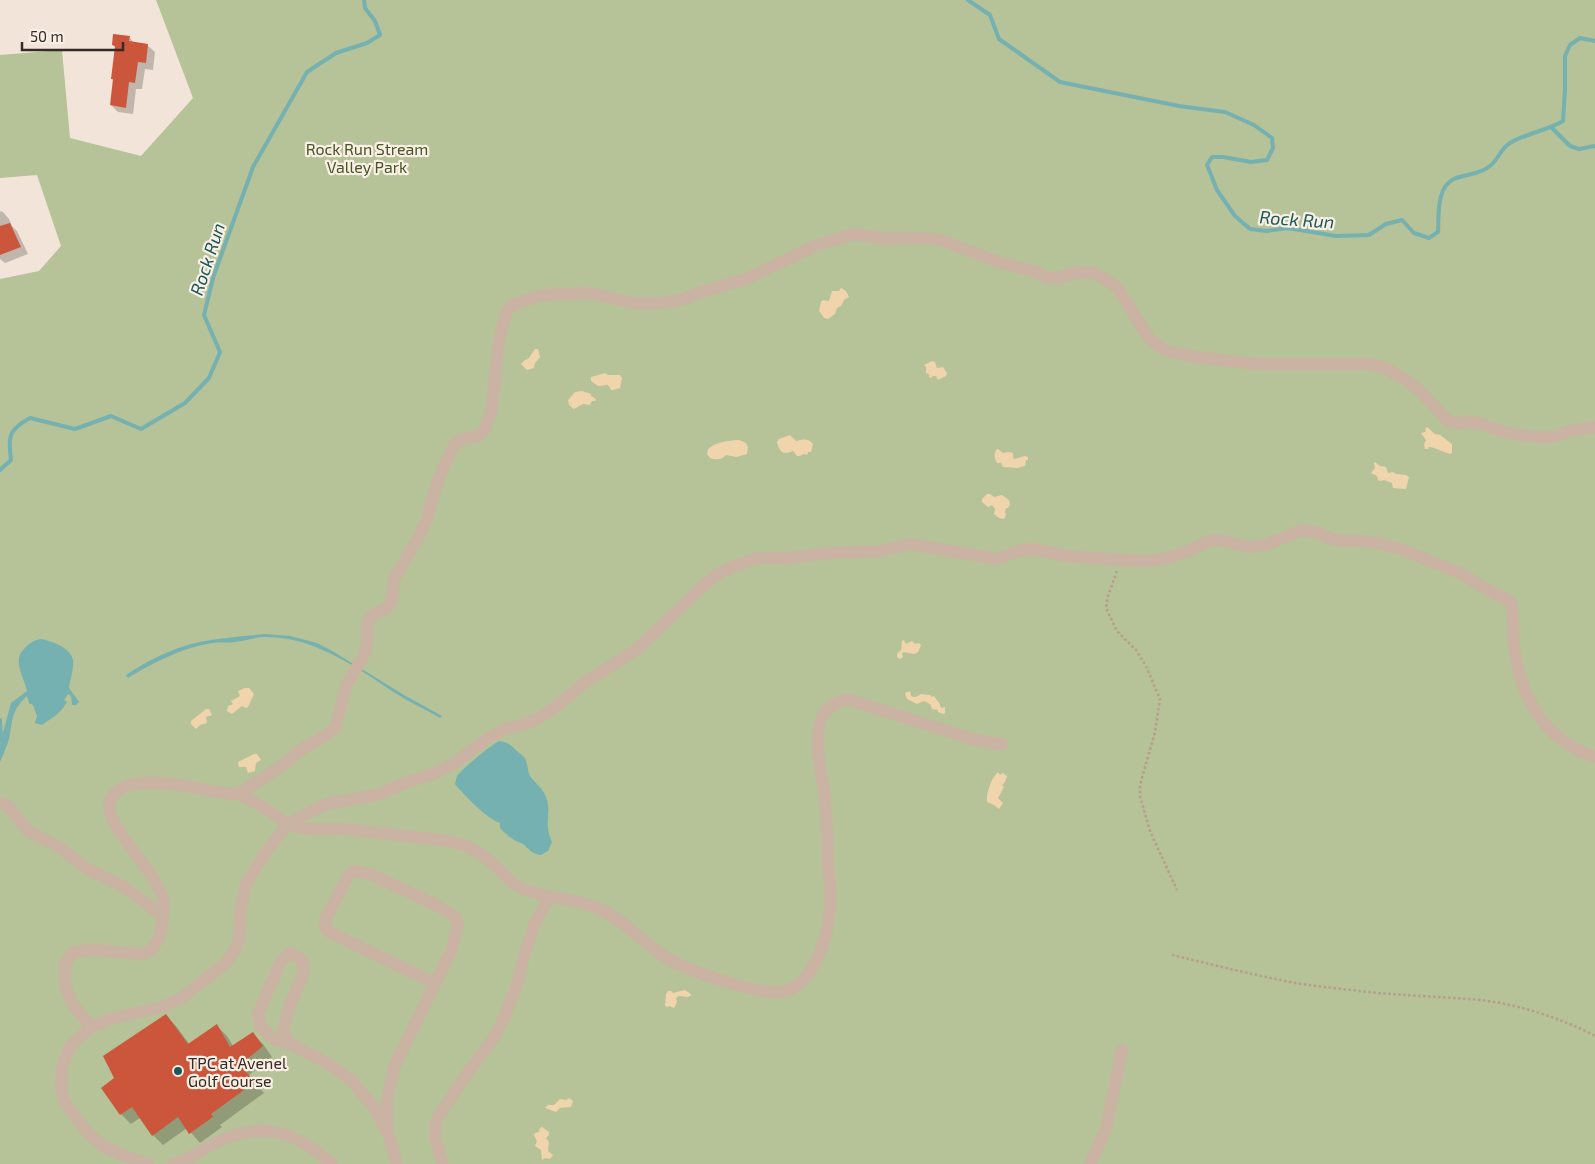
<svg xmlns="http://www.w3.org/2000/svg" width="1595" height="1164" font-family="'Exo 2',sans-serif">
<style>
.green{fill:#b6c297}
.sand{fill:#f0d5ac}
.water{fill:#75b1b0}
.shadow{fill:#0003}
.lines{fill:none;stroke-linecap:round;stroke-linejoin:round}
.stream{stroke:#75b1b0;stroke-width:4}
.building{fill:#cc563c}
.path{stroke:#b79d8e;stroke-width:2.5;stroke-dasharray:2.5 2.5;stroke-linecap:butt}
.minor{stroke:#cbb3a3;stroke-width:12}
.poi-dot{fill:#195959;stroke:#faefe4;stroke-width:2}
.labels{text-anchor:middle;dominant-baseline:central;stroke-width:4.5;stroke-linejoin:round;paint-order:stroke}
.park-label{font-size:16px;fill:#475528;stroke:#faefe4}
.poi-label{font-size:16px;fill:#362a26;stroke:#faefe4;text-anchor:start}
.water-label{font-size:18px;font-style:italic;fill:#195959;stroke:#faefe4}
</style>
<rect width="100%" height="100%" fill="#f2e4d8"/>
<path class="green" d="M156,0H1595V1164H0V279L39,271L61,246L37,175L0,178V55L62,50L70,138L141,156L193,98Z"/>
<g class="sand">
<path d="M841,288L846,291L849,297L844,300L841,306L837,308L835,314L828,319L824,318L819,311L821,302L823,300L829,301L832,291H839Z"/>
<path d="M535,349H538L540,357L535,363L534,368L527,370L521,364L525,360L528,359Z"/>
<path d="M932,361L935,362L937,368L943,367L947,373L946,376L938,380L936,376H933L931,378L929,377V374L926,373V367L924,365Z"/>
<path d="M605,373L608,375H620L622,378L620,388L613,390H611L608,385L598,386L591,381V377Z"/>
<path d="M582,391L591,394V396L596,399L595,401H592L590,405L583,404L574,409L569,405L568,400L575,392Z"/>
<path d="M1427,427L1435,434L1440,435L1452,444V452L1451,454C1442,452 1438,448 1429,447L1428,449H1425L1424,444L1426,440L1421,433L1425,432L1426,428Z"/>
<path d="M790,435L796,441C803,439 809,438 813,444L811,452H808L807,455L803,454L800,456H797L793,451C783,455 780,453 777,442L779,439Z"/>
<path d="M739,440L746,443L748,447L747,454L736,457L726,455C722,460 716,460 710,458L707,454L708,449C718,441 727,441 739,440Z"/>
<path d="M998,449L1003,453L1008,452L1013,453V457L1014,459L1025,456L1028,457V460H1026L1025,466L1017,468L1003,467L1001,463H997C994,458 994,454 996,450Z"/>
<path d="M1375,462L1380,466L1386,467L1388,473L1393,472L1396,474L1406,475L1409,477L1406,489L1393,488L1392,483L1384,480L1380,481L1378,480L1377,476L1371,473L1375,468L1374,463Z"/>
<path d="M987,494H990L994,497L1002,495L1009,500L1010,504L1008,508H1006L1005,512L1006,515L1004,519L999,518L994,514L995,509L992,505L988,507L982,502V499Z"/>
<path d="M904,640L906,644L912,641L915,644L919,643L921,645L918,652L914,654L903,652L902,654L903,657L900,659L897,657V654L901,650L902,641Z"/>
<path d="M245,688H249L254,694L248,707L246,708L242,706L232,714L227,711C227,705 229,706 233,704L231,701L240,696L238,691Z"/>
<path d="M910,691L911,696C915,698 917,697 921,694L930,695L932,697L934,696L940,704L941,708L945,707V713L943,714L938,712V710L932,709L930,704L924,701L917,704L907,699L905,693Z"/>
<path d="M206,709H209L212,715L206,717L207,723L200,725L196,729L191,724V721Z"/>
<path d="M254,754H257L261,760L256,763L255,771L248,773L246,767H239L238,762Z"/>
<path d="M998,772L1000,775L1003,773L1007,776L1005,782L1002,785L1004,787L998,798L1003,803L999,809L994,805L987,802C986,793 991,778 998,772Z"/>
<path d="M685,990L692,995L688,997L679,996L676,998L677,1002L674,1008L669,1006L667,1007L665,1006L666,994L668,991H671L673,993Z"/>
<path d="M569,1098L573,1101L571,1107L560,1108L556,1112L545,1108L548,1105H554L560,1099L566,1100Z"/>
<path d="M542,1127L549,1132V1135L546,1138L549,1142L548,1151L553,1155L550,1159L545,1158L542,1160L541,1150L535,1146L537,1141L534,1135L535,1133L539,1132L540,1128Z"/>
</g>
<g class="water">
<path d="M265,634L290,636L317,643L334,652L404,695L442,716L440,718C427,710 413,704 400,696C360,670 315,636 265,637C255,637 245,641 235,642C227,643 220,642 212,643C182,648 154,662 128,678L126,675C151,658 181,644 211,640C228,637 247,636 265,634Z"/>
<path d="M41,639C52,641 71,648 73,660C74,668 70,680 69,688L79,702L76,705H72L71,696L68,694L64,700L67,702C59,715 53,717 42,725L35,723L37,716L33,705L29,703L27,696C11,711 13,719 9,739C7,747 3,754 0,762V744L11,703L27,691C24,677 12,660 24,649C29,643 34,640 41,639Z"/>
<path d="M499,741C509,742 511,746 518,752C520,754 522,755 524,757C528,762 527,770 530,776C534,782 543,788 546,797C552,812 543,823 552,842L548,851L541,855C532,854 529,849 523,844C520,842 520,843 516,841C510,838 505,833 500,828V823C487,819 464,795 455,784C456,781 456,779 457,776C463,768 490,746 499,741Z"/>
</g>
<g class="shadow">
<path d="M129,37L135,44L147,45L155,52L153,70L145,69L142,89H136L133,114L118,112L111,105L114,81L112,79L116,48L113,45Z"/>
<path d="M2,211L9,219L12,226L17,231L28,254L5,263L0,259V212Z"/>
<path d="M166,1016L176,1026L190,1045L217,1026L227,1036L233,1046L253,1034L263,1044L272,1057L249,1075L264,1093L220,1125L222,1127L200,1143L187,1128L163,1145L153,1135L141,1117L131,1124L121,1114L116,1079Z"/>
</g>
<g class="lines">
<g class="stream">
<path d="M968,0L990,15L999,39L1060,82L1179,106L1225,112L1254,125L1272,138L1273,148L1267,160L1251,162L1223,157H1212L1207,165L1217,190L1235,216L1250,229L1267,231L1288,228L1336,236L1369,235L1386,224L1402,220L1414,233L1429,238L1438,232C1439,216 1436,187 1454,179C1466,174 1479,175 1490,166C1498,160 1501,148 1510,143C1527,133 1546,131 1563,121L1565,89V56L1570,45L1580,38L1595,41"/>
<path d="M1552,128L1570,146L1579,149L1595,146"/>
<path d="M0,470L11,460C8,437 8,430 30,418L75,429L111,416L141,429L185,403L209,378L220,352L204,315L213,278L253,167L307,72L336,53L367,43L380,35L375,21L365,8L364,0"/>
<path d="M0,720L1,738L0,740"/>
</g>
</g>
<g class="building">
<path d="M113,34L130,36L129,41L148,44L146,63L138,62L135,83L129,82L126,108L110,105L113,79H111L115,46L112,45Z"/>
<path d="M10,223L21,247L0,255V226Z"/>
<path d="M166,1014L188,1044L217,1024L230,1047L253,1032L263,1046L240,1065L255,1082L211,1114L213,1117L189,1134L178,1117L152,1136L132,1107L120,1115L101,1088L114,1078L103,1056Z"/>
</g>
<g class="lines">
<g class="path">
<path d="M1117,571L1108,596L1106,608L1117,631L1136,650L1146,666L1160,699L1155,732L1140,785V796L1150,831L1177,890"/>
<path d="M1172,955C1206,963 1241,972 1276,979C1300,985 1326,987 1351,990C1390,995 1429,996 1468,999C1508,1001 1560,1017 1595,1036"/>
</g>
<g class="minor">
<path d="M237,794L264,778L288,761L299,751L328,734L335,728L346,686L364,655L367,645V624L371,616L387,608L392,601L394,579L418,538L427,519L436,486L449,454L455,444L462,439L478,436L484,431L491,412L499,341L503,324L506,314L510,307L515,304L539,296L577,293L595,294L632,303H661L681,300L704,291L746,279L817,245L855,234L886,239L929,238L943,241L1002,263L1033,271L1048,278L1061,277L1075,273H1095L1117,287L1150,340L1165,350L1195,357L1255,364H1367L1383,367L1406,380L1420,391L1448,421L1456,423L1470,422L1480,423L1489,427L1512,434L1539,437H1554L1569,431L1595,427"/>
<path d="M0,803L8,806L28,831L59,847L87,869L124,887L163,916C164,912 165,908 164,904C161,874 101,824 110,801C122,770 192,787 216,792C224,793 232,793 240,795C249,799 258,804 266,809C279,817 287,826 302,828C316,830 330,829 344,829C368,831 392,835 415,837C433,839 452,840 468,847C477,851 485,857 493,864C502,871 509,882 519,887C543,899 575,897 600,909C623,920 641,940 662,955C682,969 757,995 781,992C793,990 803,982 809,972C827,948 831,916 830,887C830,879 828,871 828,863C827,839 827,816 824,792C821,769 812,736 823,715C828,706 838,702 847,699L972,739L992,743L1002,744"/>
<path d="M91,1027L73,1005L65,986V964L73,952L93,950L143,954L151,950L160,937L163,916"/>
<path d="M290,1044L283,1031L289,1007L304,972L303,961L291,953L281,961L258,1014L261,1027L275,1040L290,1044L327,1063L350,1079L373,1106L389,1136L397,1164"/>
<path d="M387,1131V1100L394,1067L451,951L458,925L455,917L436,905L370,874L354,871L348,876L326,918L325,926L329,932L434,983"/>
<path d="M148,1164L124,1156L103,1146L88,1133L65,1103L61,1088L62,1067L71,1045L91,1027L113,1018L159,1008L180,999L225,964L235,950L239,940L241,906L247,882L266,852L287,824L326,804L380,794L405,783L433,774L455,763L488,738L506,729L522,725L537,719L552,710L584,683L636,650L702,587L717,574L735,566L757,558H785L832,553L881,551L910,544L997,559L1022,550L1033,549L1067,556L1136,561L1160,560L1186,552L1209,541L1220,540L1250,547L1266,545L1302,530L1319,533L1331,539L1342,541H1361L1379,543L1403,550L1462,574L1481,586L1511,602C1514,617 1512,633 1514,648C1521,698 1545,741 1595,757"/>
<path d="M173,1164C190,1160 200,1151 215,1143C261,1120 295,1131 332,1164"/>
<path d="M443,1164L435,1138V1126L438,1117L469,1071L494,1038L504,1018L517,985L525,952L535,923L550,896"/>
<path d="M1090,1164L1106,1129L1122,1050"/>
</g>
</g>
<circle class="poi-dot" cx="178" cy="1071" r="5"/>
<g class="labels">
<g class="park-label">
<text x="367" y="148">Rock Run Stream<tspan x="367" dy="18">Valley Park</tspan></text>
</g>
<g class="poi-label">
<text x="188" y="1062">TPC at Avenel<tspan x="188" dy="18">Golf Course</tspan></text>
</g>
<g class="water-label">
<text transform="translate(1297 219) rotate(4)">Rock Run</text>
<text transform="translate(207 259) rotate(-72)">Rock Run</text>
</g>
</g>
<path d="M22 42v8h101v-8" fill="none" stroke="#362a26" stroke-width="2.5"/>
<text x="30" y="42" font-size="15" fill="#362a26" stroke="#faefe4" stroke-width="4" paint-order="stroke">50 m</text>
</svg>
